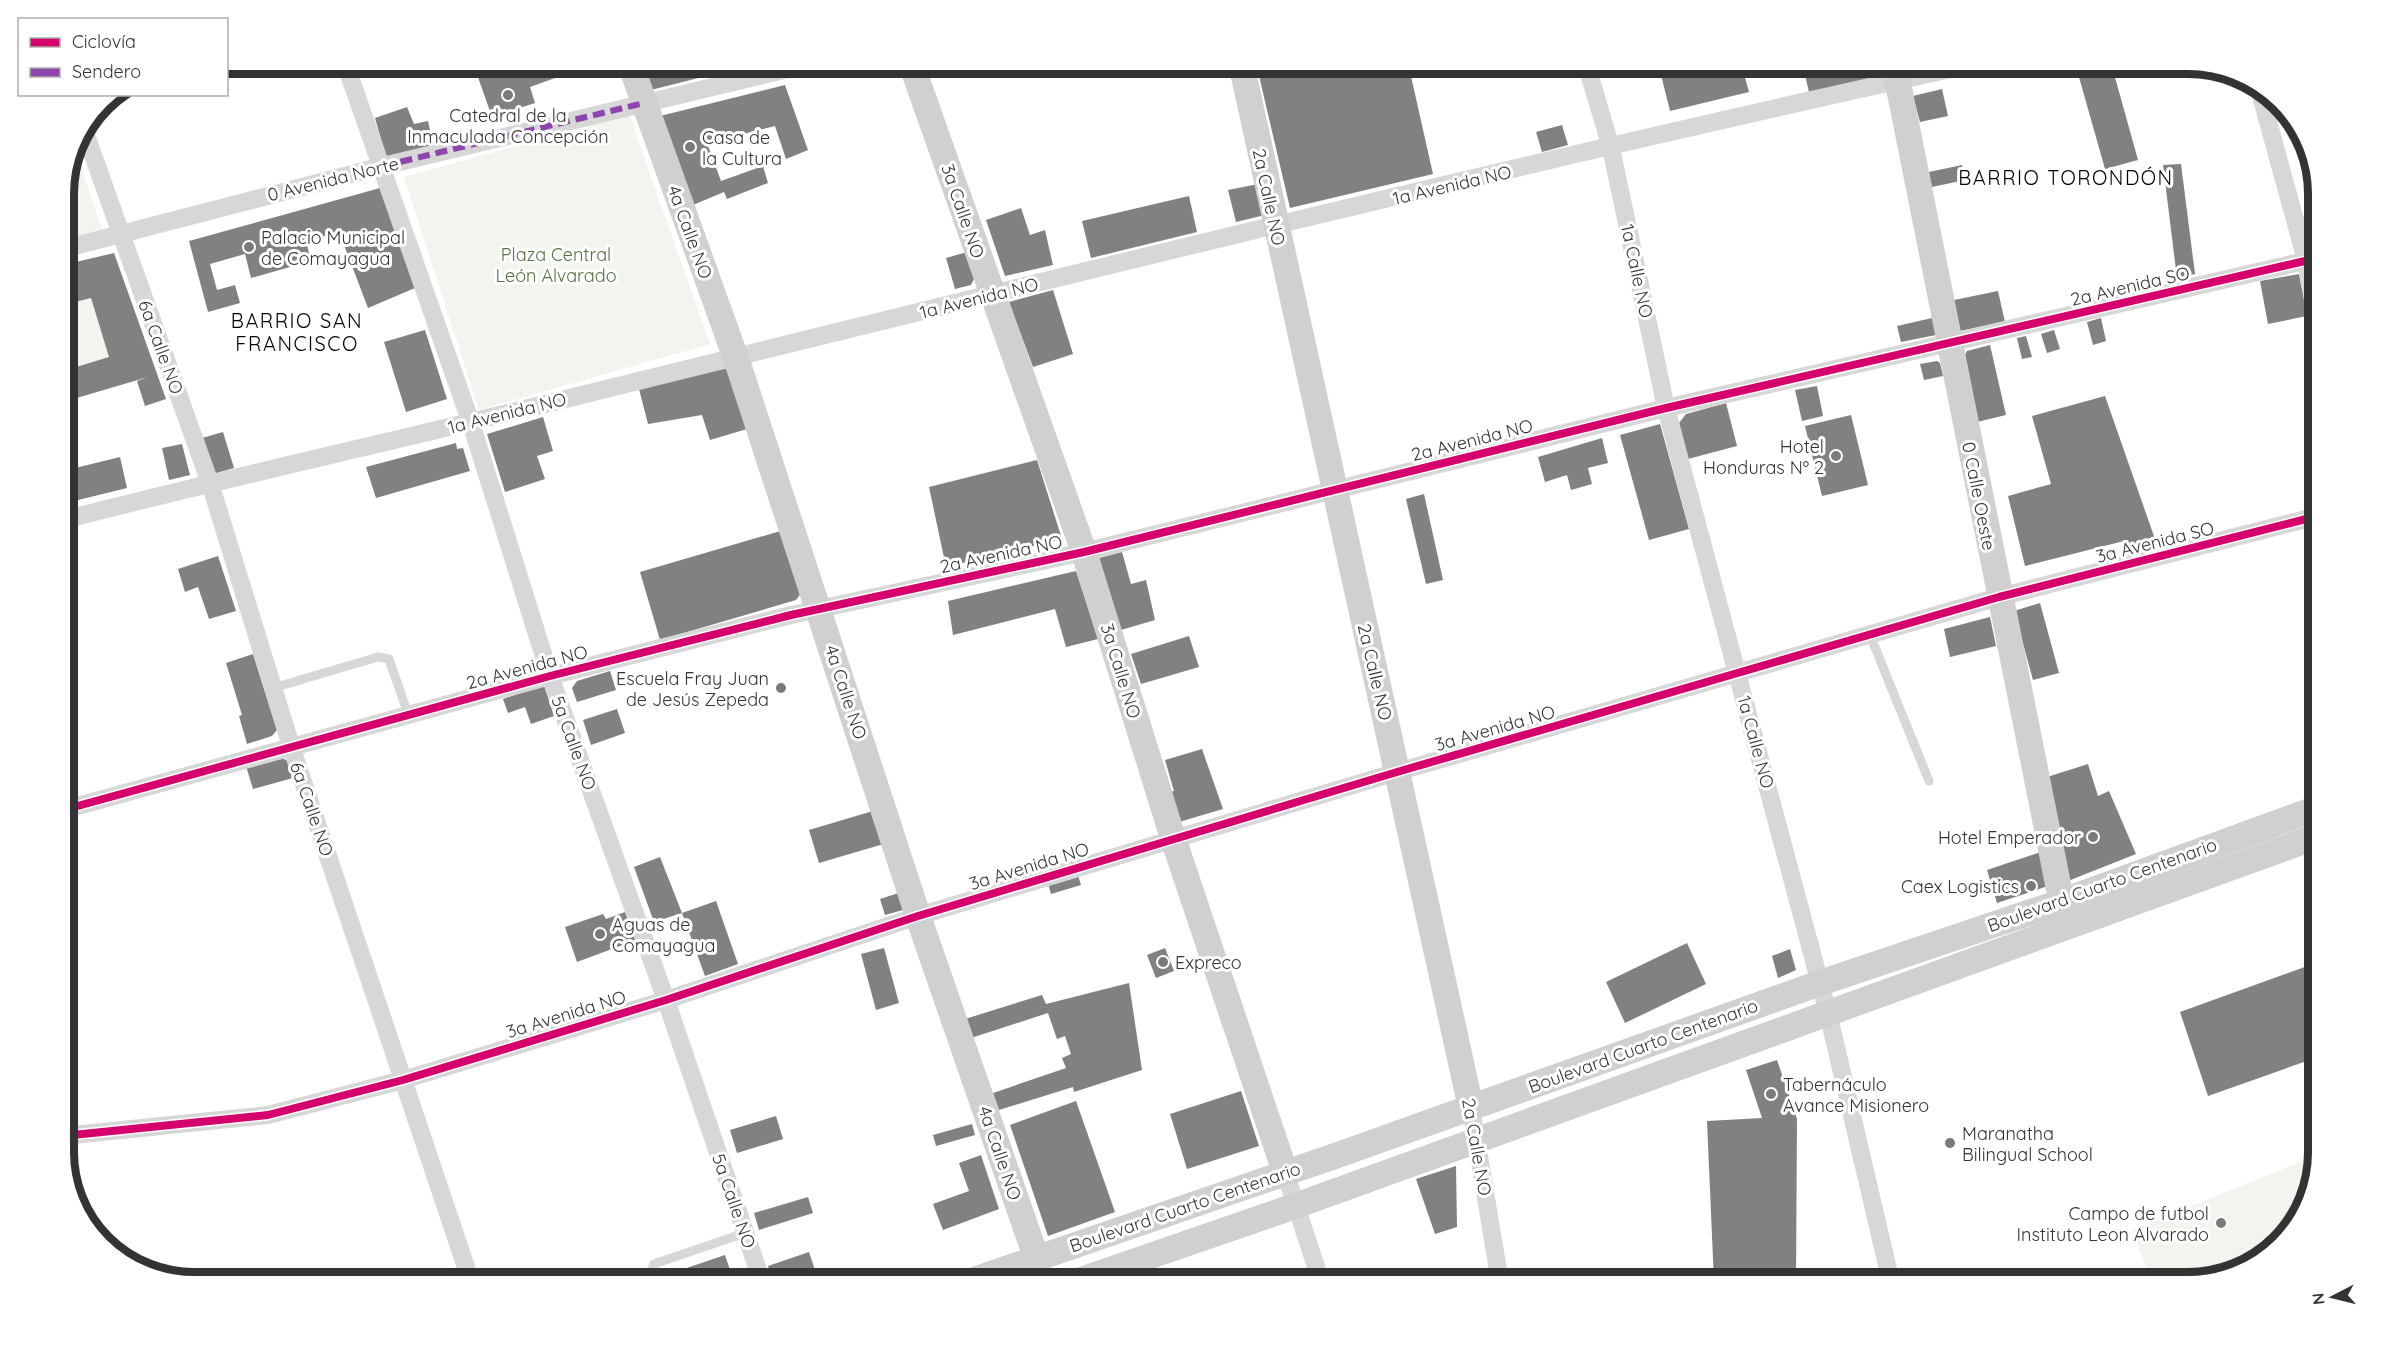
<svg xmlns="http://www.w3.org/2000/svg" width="2381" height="1345" font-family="Quicksand,sans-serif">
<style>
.green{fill:#f1f5ed}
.building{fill:#818181}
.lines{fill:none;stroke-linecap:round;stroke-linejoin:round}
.lane{stroke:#d7d7d7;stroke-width:9}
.street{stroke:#d7d7d7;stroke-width:18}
.secondary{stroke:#d0d0d0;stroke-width:26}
.quiet{stroke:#8e44ad;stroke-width:6;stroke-dasharray:12 6;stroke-linecap:butt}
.cycleway-casing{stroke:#fff;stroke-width:11}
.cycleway{stroke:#d6006c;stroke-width:8}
.poi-dot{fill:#7a7a7a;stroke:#fff;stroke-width:2}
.labels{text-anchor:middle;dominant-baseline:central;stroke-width:6;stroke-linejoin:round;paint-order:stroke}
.poi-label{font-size:18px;fill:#333;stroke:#fff;text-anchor:start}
.street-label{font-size:18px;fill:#333;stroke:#fff}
.park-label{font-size:18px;fill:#56703f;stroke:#fff}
.neighbourhood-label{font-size:20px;letter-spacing:1.5px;fill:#000;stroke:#fff}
.rim{fill:none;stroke:#333;stroke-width:8}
</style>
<rect width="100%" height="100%" fill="#fff"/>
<g class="green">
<path d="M629,115L710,344L479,410L404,177Z"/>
<path d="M74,146L102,229L63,240V185Z"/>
<path d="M91,298L109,357L63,371V305Z"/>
<path d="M2317,1155L2301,1217L2253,1264L2188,1282H2152L2132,1230Z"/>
</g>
<g class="building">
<path d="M473,63H597L530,87L535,103L492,117Z"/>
<path d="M637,63H754V64L647,91Z"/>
<path d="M1256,63H1408L1433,174L1290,208Z"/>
<path d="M1658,63H1741L1749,92L1670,111Z"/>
<path d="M1802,63H1877V68L1869,80L1809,92Z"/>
<path d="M2075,63H2111L2138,160L2105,169Z"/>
<path d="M785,85L808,150L786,159L775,126L707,143L721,181L763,166L768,183L727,199L724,192L693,205L660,116Z"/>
<path d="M1942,89L1948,116L1920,122L1913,96Z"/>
<path d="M407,107L414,124L428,121L434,148L387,160L375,118Z"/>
<path d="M1562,125L1568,145L1542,152L1536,132Z"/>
<path d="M2181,164L2195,274L2177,278L2163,165Z"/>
<path d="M1962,165L1965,180L1932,187L1929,172Z"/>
<path d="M1258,184L1265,215L1236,222L1228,190Z"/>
<path d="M380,188L415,288L368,308L339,232L306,241L311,261L251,278L245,254L210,264L217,290L235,285L240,303L208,312L189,241Z"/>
<path d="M1189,196L1197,232L1091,258L1082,221Z"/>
<path d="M1021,208L1030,235L1045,230L1053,265L1005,276L986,220Z"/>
<path d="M967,252L975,277L971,285L955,289L946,258Z"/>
<path d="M114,253L166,399L145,406L137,381L148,377L63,402V371L109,357L91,298L63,305V265Z"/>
<path d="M2299,274L2307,316L2268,324L2260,281Z"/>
<path d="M1053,290L1073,354L1033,367L1009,302Z"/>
<path d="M1998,291L2005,322L1955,332L1949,301Z"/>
<path d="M1932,318L1936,335L1901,342L1897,326Z"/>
<path d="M2101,318L2106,341L2093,345L2087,322Z"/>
<path d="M425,330L447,399L406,412L384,342Z"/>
<path d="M2054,330L2060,349L2047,353L2041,334Z"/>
<path d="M2026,336L2032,357L2022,359L2017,338Z"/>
<path d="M1990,345L2006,415L1977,422L1963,358L1967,351Z"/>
<path d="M1937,361L1940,363L1943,376L1924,380L1920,364Z"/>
<path d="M722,368L728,369L747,429L710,440L702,415L648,424L639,389Z"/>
<path d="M1817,386L1823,416L1802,421L1795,390Z"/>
<path d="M2105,396L2156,542L2131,550L2128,540L2025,566L2008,496L2051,484L2032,416Z"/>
<path d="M1726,403L1737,446L1688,459L1679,423L1686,414Z"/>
<path d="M1851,415L1868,485L1822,496L1805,426Z"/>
<path d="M543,417L553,451L537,456L545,479L505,492L487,434Z"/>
<path d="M1660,424L1689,529L1649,540L1620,435Z"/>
<path d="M223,432L234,468L213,474L202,438Z"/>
<path d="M1602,438L1608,463L1588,468L1592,484L1571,490L1567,475L1545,482L1538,457Z"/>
<path d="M456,443L457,449L463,448L470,471L376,498L366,467Z"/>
<path d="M182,444L190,475L169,480L162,448Z"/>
<path d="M120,457L127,488L70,502L63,471Z"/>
<path d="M1037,460L1062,539L946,567L929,487Z"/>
<path d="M1424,494L1443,580L1426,584L1406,499Z"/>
<path d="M784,530L802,592L796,600L660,640L640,572Z"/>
<path d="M1122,552L1131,584L1146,580L1155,620L1121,630L1099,558Z"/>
<path d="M218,556L236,611L209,619L198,587L185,592L178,569Z"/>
<path d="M1076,571L1098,639L1066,647L1055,609L953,635L948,601Z"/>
<path d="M2040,603L2059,673L2033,680L2014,611Z"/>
<path d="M1990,617L1996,646L1950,657L1944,629Z"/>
<path d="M1189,636L1199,667L1141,684L1131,654Z"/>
<path d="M253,654L277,730L272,736L247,744L239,716L242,715L226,663Z"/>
<path d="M610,671L616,690L577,702L572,688L577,681Z"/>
<path d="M544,685L554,716L531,724L525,707L508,713L503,699Z"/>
<path d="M617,709L625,733L591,745L583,720Z"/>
<path d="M1202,749L1223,809L1179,822L1170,792L1174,791L1165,760Z"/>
<path d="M280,757L288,761L293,778L253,789L246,766Z"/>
<path d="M2088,764L2098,796L2109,791L2136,854L2068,881L2044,778Z"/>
<path d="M876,810L887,843L819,863L809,830Z"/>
<path d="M2041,852L2049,878L2045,887L1997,903L1987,870Z"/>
<path d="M660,857L682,913L716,901L738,964L705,976L682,913L654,922L634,867Z"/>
<path d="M1077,872L1081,885L1051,894L1047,880Z"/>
<path d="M905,891L910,908L885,915L880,899Z"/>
<path d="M625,912L636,940L577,962L565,927L603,914L606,919Z"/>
<path d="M1687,943L1706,984L1625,1023L1606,982Z"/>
<path d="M884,948L899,1003L876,1010L861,954Z"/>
<path d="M1165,948L1174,971L1156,978L1147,955Z"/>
<path d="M1790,949L1796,970L1778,978L1772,956Z"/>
<path d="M2313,964L2318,981V1057L2208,1096L2180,1012Z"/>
<path d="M1129,983L1142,1070L1074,1092L1073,1087L999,1110L993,1093L1066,1068L1062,1058L1071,1054L1065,1036L1057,1039L1048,1013L971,1038L965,1019L1042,995L1046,1004Z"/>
<path d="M1777,1060L1797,1119L1796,1282H1714L1707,1121L1762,1118L1746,1070Z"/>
<path d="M1241,1091L1259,1146L1187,1169L1170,1114Z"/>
<path d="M1076,1101L1115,1212L1048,1236L1010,1125Z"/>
<path d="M776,1116L783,1139L737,1153L730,1130Z"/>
<path d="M972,1124L975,1135L936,1146L933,1135Z"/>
<path d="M981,1155L999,1209L943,1230L933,1204L969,1191L959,1163Z"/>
<path d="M1456,1166L1457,1227L1435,1234L1416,1179Z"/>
<path d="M808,1197L813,1213L759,1230L754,1213Z"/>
<path d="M809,1252L819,1282H773L768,1266Z"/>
<path d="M725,1255L734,1282H668L666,1275Z"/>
</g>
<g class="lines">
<g class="lane">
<path d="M1870,635L1929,781"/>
<path d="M273,688L378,657L389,659L408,714"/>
<path d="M656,1282L652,1269L654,1264L745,1233"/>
</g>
<g class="street">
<path d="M345,63L471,423L550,676L666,1000L762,1282"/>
<path d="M1586,63L1611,148L1666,408L1828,1013L1891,1282"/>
<path d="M2258,85L2306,260L2318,324"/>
<path d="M83,127L210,483L291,746L471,1282"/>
<path d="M63,249L383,166L813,63"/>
<path d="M63,520C242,474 422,435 602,390C1059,277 1517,164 1978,63"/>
<path d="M63,810L550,676L791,615L1084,552L1666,408L2318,258"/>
<path d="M1471,1108L1500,1282"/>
<path d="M63,1136L268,1115L403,1080L666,1000L918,916L1397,772L1999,597L2318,516"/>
<path d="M1285,1172L1321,1282"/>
<path d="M1036,1257L1044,1282"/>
</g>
<g class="secondary">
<path d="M630,63L738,364L918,916L1036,1257"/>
<path d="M911,63L1084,552L1173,838L1285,1172"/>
<path d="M1241,63L1471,1108"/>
<path d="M1894,63L2065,919"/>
<path d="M968,1282L1335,1156L1820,983L2052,905L2318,808"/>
<path d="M1075,1282L1295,1206L2318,836"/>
</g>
<path class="quiet" d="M383,166L644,103"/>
<g class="cycleway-casing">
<g id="cycleway">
<path d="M63,810L550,676L791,615L1084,552L1666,408L2318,258"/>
<path d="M63,1136L268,1115L403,1080L666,1000L918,916L1397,772L1999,597L2318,516"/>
</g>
</g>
<use href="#cycleway" class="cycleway"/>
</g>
<g class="poi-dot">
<circle cx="508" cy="95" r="6"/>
<circle cx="690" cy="147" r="6"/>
<circle cx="249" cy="247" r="6"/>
<circle cx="1836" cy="456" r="6"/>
<circle cx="781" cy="688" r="6"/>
<circle cx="2093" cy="837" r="6"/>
<circle cx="2031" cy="886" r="6"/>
<circle cx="600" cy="934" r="6"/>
<circle cx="1163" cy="962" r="6"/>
<circle cx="1771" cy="1094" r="6"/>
<circle cx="1950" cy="1143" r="6"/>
<circle cx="2221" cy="1223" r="6"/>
</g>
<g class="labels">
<g class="poi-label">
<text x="508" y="115" text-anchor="middle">Catedral de la<tspan x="508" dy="21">Inmaculada Concepción</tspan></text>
<text x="702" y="137">Casa de<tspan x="702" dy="21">la Cultura</tspan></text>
<text x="261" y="237">Palacio Municipal<tspan x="261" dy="21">de Comayagua</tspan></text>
<text x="1824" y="446" text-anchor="end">Hotel<tspan x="1824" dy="21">Honduras Nº 2</tspan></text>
<text x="769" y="678" text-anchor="end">Escuela Fray Juan<tspan x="769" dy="21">de Jesús Zepeda</tspan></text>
<text x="2081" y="837" text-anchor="end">Hotel Emperador</text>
<text x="2019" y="886" text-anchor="end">Caex Logistics</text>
<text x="612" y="924">Aguas de<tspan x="612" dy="21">Comayagua</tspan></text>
<text x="1175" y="962">Expreco</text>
<text x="1783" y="1084">Tabernáculo<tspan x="1783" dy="21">Avance Misionero</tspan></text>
<text x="1962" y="1133">Maranatha<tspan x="1962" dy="21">Bilingual School</tspan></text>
<text x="2209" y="1213" text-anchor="end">Campo de futbol<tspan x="2209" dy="21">Instituto Leon Alvarado</tspan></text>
</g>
<g class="street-label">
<text transform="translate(333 179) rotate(-14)">0 Avenida Norte</text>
<text transform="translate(1452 185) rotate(-13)">1a Avenida NO</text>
<text transform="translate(1269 197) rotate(78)">2a Calle NO</text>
<text transform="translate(963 211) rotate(71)">3a Calle NO</text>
<text transform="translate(690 232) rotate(70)">4a Calle NO</text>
<text transform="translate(1637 271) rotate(78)">1a Calle NO</text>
<text transform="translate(2130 286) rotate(-13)">2a Avenida SO</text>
<text transform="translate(979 298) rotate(-14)">1a Avenida NO</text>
<text transform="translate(161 347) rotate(70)">6a Calle NO</text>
<text transform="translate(507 413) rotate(-14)">1a Avenida NO</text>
<text transform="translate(1472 440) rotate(-14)">2a Avenida NO</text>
<text transform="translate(1979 496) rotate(79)">0 Calle Oeste</text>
<text transform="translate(2155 542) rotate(-14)">3a Avenida SO</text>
<text transform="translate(1001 554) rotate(-12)">2a Avenida NO</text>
<text transform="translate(527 667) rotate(-15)">2a Avenida NO</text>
<text transform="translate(1121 671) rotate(73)">3a Calle NO</text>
<text transform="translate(1375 672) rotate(77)">2a Calle NO</text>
<text transform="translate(846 692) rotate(72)">4a Calle NO</text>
<text transform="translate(1495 728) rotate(-16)">3a Avenida NO</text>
<text transform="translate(1756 742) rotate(75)">1a Calle NO</text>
<text transform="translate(574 743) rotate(70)">5a Calle NO</text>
<text transform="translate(312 809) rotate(71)">6a Calle NO</text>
<text transform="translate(1029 866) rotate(-17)">3a Avenida NO</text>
<text transform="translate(2102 885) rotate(-20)">Boulevard Cuarto Centenario</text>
<text transform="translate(566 1014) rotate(-17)">3a Avenida NO</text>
<text transform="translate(1643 1046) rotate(-20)">Boulevard Cuarto Centenario</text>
<text transform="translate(1477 1147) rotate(80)">2a Calle NO</text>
<text transform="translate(1000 1153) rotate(71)">4a Calle NO</text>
<text transform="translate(734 1201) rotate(71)">5a Calle NO</text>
<text transform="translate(1185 1207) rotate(-19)">Boulevard Cuarto Centenario</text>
</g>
<g class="park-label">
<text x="556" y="254">Plaza Central<tspan x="556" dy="21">León Alvarado</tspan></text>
</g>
<g class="neighbourhood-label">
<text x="2066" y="177">BARRIO TORONDÓN</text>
<text x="297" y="320">BARRIO SAN<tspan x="297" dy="23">FRANCISCO</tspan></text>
</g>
</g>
<path d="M0 0H2381V1345H0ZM194 74H2188A120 120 0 0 1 2308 194V1152A120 120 0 0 1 2188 1272H194A120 120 0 0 1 74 1152V194A120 120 0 0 1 194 74Z" fill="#fff" fill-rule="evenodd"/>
<path class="rim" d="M194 74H2188A120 120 0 0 1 2308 194V1152A120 120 0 0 1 2188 1272H194A120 120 0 0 1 74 1152V194A120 120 0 0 1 194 74Z"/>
<rect x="18" y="18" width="210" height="78" fill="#ffffff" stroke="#adadad" stroke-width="1.5"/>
<rect x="30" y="38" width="30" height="9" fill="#d6006c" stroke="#adadad" stroke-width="1.5"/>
<text x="72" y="48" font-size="18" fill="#333333">Ciclovía</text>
<rect x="30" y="68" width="30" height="9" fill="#8e44ad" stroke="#adadad" stroke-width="1.5"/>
<text x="72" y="78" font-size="18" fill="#333333">Sendero</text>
<g transform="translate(2333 1297) rotate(263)" stroke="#ffffff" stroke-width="4.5" paint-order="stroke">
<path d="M0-4.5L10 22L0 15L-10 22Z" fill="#333333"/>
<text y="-9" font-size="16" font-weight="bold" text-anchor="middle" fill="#333333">N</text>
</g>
</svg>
